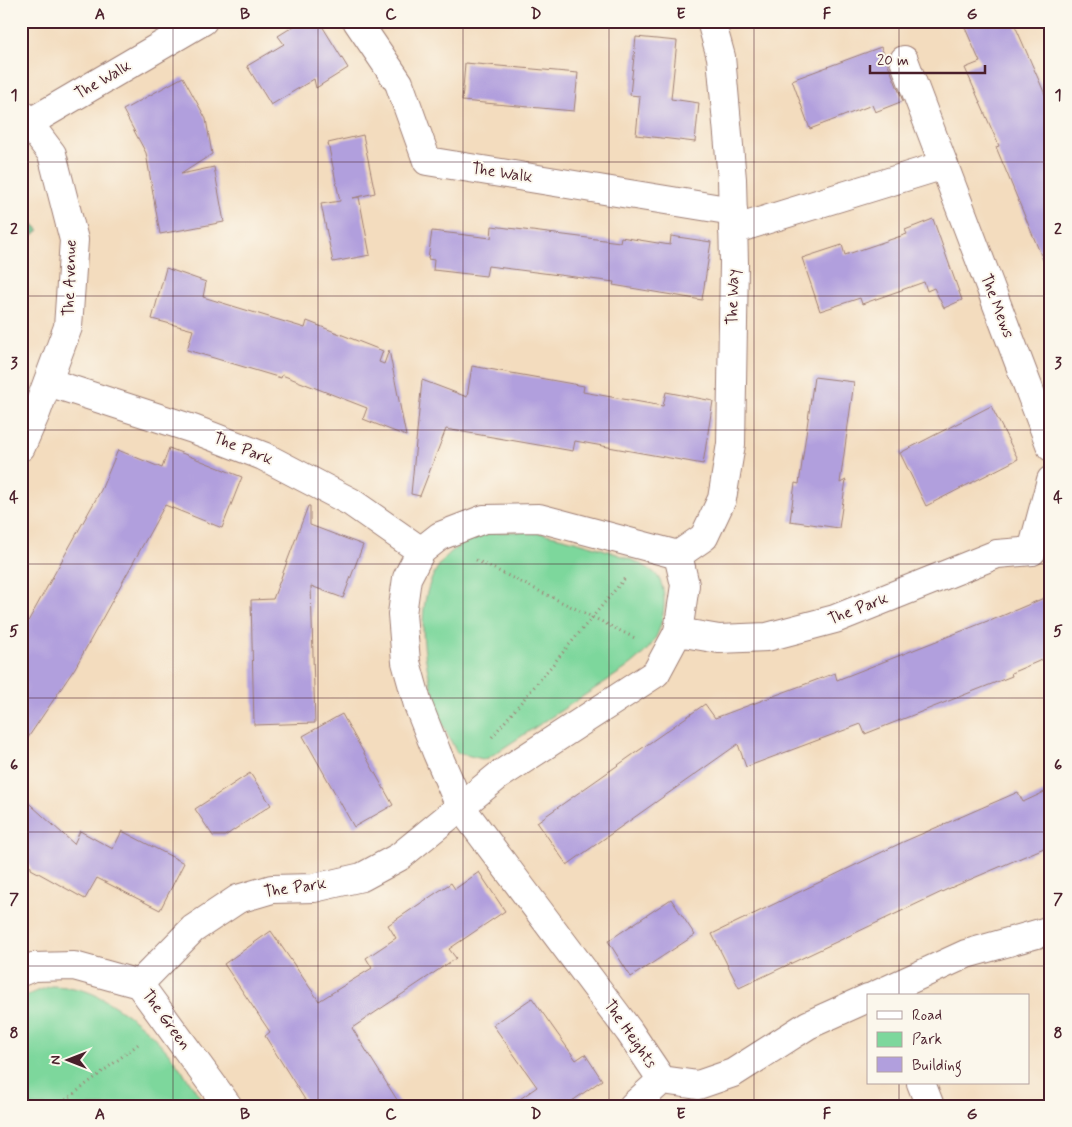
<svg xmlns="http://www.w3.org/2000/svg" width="1072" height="1127" font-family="Mynerve,sans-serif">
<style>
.green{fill:#7dd79c;stroke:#647b64}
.forest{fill:#66b884;stroke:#586c58}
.building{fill:#b19fdd}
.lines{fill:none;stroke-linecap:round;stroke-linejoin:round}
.minor-casing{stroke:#9e7e74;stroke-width:30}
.path{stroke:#9e7e74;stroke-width:3;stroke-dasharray:1 4;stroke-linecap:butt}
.minor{stroke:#fff;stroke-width:28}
.grid{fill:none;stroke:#4a1f2b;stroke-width:1;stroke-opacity:0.55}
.labels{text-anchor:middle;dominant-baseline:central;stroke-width:4;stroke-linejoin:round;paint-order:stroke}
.street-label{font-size:16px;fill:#4a1f2b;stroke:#fbf7ec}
.neatline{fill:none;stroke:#4a1f2b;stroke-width:2}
.grid-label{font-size:16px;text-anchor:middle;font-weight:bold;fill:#4a1f2b}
</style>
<rect width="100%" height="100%" fill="#fbf7ec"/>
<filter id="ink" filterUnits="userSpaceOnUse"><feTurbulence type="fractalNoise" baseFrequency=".02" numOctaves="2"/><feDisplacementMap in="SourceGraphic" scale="10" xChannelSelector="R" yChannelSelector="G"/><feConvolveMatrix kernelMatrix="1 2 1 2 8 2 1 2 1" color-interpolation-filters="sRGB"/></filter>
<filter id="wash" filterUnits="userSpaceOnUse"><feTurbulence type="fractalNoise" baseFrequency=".0096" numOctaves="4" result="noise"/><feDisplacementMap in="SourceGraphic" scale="20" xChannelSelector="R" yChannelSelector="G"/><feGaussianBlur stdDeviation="1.12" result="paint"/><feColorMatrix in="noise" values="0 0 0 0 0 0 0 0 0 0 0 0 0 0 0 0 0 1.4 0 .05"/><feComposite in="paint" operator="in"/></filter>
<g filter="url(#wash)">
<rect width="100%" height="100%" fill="#f3dcbe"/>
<g class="green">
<path d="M507,532C516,532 525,531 534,532C557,535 647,558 658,577C665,588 665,603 663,614C658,643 647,652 625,669L488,758L483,759L457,753C451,741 445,730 440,718C436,709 435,698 432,689C417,630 413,555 485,534C492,532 500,532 507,532Z"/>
<path d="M51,986C84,987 95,993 122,1011C163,1039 179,1066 206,1106H24L21,1099V1000L30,994Z"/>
</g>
<path class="forest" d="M21,212L39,230L21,245Z"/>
<g id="blocks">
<g class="building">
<path d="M302,21H319L348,68L316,88L314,79L271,105L247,66L284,44L278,36Z"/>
<path d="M962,21H1013L1051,108V279L996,147L999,146L965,68L980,62Z"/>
<path d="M636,37L677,41L671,99L699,103L695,142L636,135L640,96L630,95Z"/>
<path d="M881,47L903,101L875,112L872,105L810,129L792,80Z"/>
<path d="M465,63L578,73L574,111L462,101Z"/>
<path d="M183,77L206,119L212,154L181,174L214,167L224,222L160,234L146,153L123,110Z"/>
<path d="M363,135L375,193L353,198L359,197L370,255L333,262L321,204L340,201L328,143Z"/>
<path d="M933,219L962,300L944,308L934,288L927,291L924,282L862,304L860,298L820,311L802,258L842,245L845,255L907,234L905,230Z"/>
<path d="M492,226L620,242L621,237L670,245L671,236L711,242L702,300L613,285L614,282L488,266L486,276L433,270L434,260L428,259L432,231L491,238Z"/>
<path d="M166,268L206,282L203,297L305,328L307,321L383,351L379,362L384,364L389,350L406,436L363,419L367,408L282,375L281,378L187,350L193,330L152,319Z"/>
<path d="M472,366L584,386L583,392L663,406L666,392L713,401L703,464L575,441L573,451L446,429L420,496L411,494L422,380L467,397Z"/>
<path d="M814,377L854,382L840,483L846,480L839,528L790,521L795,483L799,484Z"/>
<path d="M991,406L1018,459L926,506L900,453Z"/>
<path d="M169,448L242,477L222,528L165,505L75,668L21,748V634L101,490L118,450L162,468Z"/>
<path d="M308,506H310V525L363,545L343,598L311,586L315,723L254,725L251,600L273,599Z"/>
<path d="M1051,595V656L1011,673L1012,676L865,734L861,724L746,767L738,744L567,865L537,822L705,704L715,718L835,673L837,680L990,620V621Z"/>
<path d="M342,714L393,805L354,827L303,736Z"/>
<path d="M250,773L271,805L225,836H213L195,809Z"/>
<path d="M1051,789V845L948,889L739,988L712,934L903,842L1018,792L1023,802Z"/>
<path d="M21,796L74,844L80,831L113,849L122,831L184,863L160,910L97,878L85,899L31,869V867L21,858Z"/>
<path d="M479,872L505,911L449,949L456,958L352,1028L401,1106H309L265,1036L270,1032L224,964L271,931L319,1001L372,968L366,958L396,938L388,925L451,883L455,889Z"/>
<path d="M671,899L695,935L631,977L608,941Z"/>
<path d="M532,998L576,1060L585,1054L602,1080L565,1106H510L537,1087L493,1025Z"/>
</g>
</g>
</g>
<g filter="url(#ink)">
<use href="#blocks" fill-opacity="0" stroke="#9e7e74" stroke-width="1"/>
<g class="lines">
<g class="minor-casing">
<g id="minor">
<path d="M357,21L399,83L427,161L733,211"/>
<path d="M904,60L1051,447"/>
<path d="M21,113L52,154L74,240L68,327L36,413L21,447"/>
<path d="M29,123L203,21"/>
<path d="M733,230L944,165"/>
<path d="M48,382L193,429L263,456L351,502L421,551"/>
<path d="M1032,551L1051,480"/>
<path d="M678,555L539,518L484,519L440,536L421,551L407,578L402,614L406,662L418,705L437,753L460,806L629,1031L662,1080L698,1085L733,1073L808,1025L868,998"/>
<path d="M678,555L704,537L722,499L731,444L734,263L732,179L721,57L711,21"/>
<path d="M678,555L685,585L678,632"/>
<path d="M21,972L33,967L74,966L139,984L228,1106"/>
<path d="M139,984L193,929L238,899L272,889L314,888L362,877L399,857L498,776L656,673L678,632L719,639L767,637L835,619L997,554L1032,551"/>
<path d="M874,996L966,954L1051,930"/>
<path d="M921,1083L930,1106"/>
<path d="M633,1106L662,1080"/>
</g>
</g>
<g class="path">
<path d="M476,560L637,639"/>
<path d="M492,737L626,577"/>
<path d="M58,1106L141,1042"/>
</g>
<use href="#minor" class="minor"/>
</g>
</g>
<path class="grid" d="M173,21V1106M318,21V1106M463,21V1106M609,21V1106M754,21V1106M899,21V996M21,162H1051M21,296H1051M21,430H1051M21,564H1051M21,698H1051M21,832H1051M21,966H1051M899,1083V1106"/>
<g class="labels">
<g class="street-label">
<text transform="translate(103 80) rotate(-30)">The Walk</text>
<text transform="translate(502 173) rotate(9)">The Walk</text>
<text transform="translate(70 278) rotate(-88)">The Avenue</text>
<text transform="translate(733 297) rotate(-89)">The Way</text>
<text transform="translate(997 306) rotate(69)">The Mews</text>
<text transform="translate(243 449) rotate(22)">The Park</text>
<text transform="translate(858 609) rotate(-21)">The Park</text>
<text transform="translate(295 888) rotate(-8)">The Park</text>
<text transform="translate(166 1020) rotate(54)">The Green</text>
<text transform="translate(630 1034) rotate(55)">The Heights</text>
</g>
</g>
<rect width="1072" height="1127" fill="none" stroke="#fbf7ec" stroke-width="55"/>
<rect x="867" y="994" width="162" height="90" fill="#fbf7ec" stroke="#b4a19f"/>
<rect x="877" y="1011" width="25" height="8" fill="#ffffff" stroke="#b4a19f"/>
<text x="912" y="1020" font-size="15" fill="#4a1f2b">Road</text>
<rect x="877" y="1032" width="25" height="15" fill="#7dd79c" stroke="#b4a19f"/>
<text x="912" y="1044" font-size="15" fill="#4a1f2b">Park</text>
<rect x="877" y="1057" width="25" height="15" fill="#b19fdd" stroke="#b4a19f"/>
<text x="912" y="1070" font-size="15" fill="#4a1f2b">Building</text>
<g transform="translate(68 1060) rotate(270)" stroke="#fbf7ec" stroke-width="4" paint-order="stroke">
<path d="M0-4L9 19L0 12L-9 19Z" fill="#4a1f2b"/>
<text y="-8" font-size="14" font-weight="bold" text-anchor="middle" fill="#4a1f2b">N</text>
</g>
<path d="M870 65v8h115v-8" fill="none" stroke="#4a1f2b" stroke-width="2.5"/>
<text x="877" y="65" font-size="15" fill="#4a1f2b" stroke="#fbf7ec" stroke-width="4" paint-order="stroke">20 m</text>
<rect x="28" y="28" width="1016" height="1072" class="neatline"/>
<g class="grid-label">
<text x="100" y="19">A</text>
<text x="245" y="19">B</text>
<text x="391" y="19">C</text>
<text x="536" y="19">D</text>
<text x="681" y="19">E</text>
<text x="827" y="19">F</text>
<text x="972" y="19">G</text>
<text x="14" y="100">1</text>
<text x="1058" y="100">1</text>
<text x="14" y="234">2</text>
<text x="1058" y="234">2</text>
<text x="14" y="368">3</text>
<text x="1058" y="368">3</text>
<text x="14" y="502">4</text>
<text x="1058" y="502">4</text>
<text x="14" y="636">5</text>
<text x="1058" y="636">5</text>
<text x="14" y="770">6</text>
<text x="1058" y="770">6</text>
<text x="14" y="904">7</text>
<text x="1058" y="904">7</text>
<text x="14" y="1038">8</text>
<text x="1058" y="1038">8</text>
<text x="100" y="1119">A</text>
<text x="245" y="1119">B</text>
<text x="391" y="1119">C</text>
<text x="536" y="1119">D</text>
<text x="681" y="1119">E</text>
<text x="827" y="1119">F</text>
<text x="972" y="1119">G</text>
</g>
</svg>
